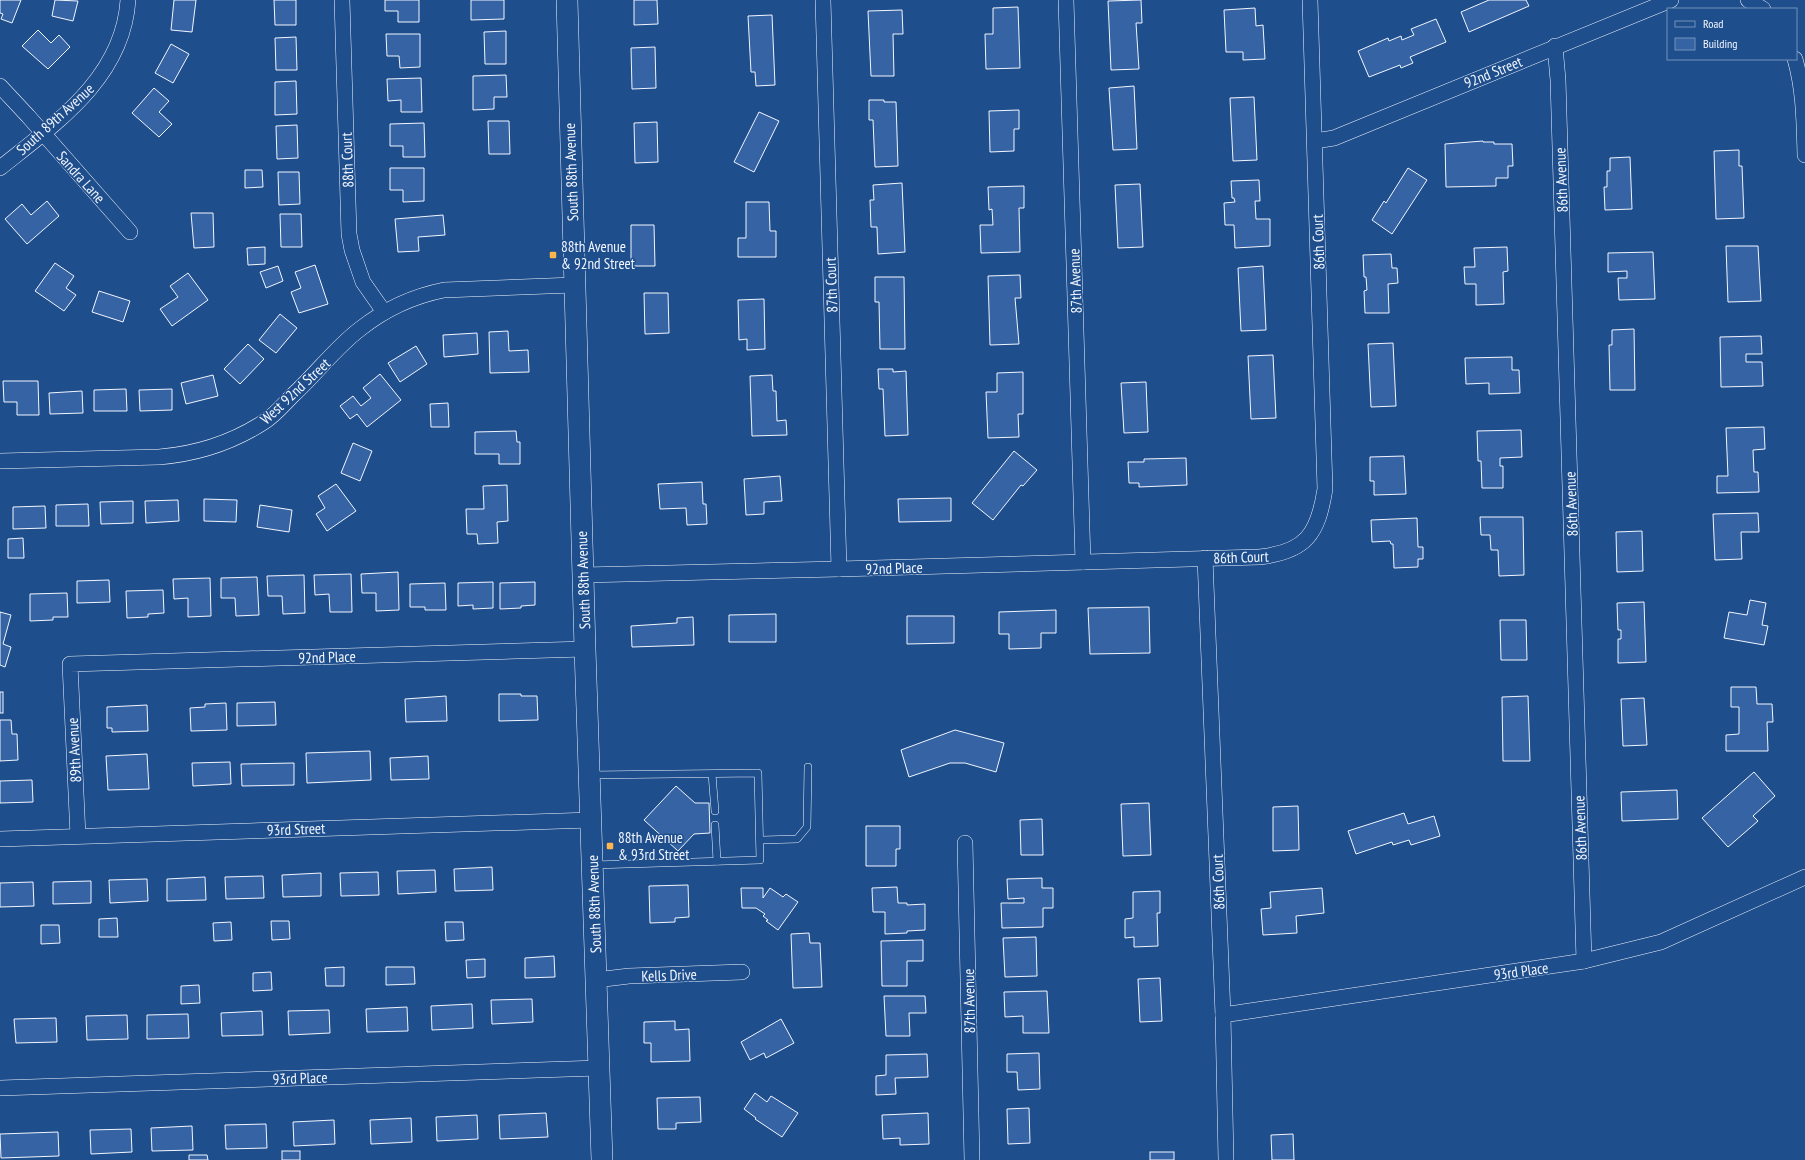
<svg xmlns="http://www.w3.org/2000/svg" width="1805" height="1160" font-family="'PT Sans Narrow',sans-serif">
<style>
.building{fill:#3563a3;stroke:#f2f6ff}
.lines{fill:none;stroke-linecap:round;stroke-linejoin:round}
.lane-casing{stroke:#f2f6ff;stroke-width:8}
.street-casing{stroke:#f2f6ff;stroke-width:16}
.secondary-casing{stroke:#f2f6ff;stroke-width:22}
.lane{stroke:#1f4e8c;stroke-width:7}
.street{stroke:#1f4e8c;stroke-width:15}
.secondary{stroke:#1f4e8c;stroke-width:21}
.poi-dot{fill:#ffb74d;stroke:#1f4e8c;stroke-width:1.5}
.labels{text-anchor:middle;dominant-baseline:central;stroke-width:3;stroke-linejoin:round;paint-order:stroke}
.street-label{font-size:15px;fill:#f2f6ff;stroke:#1f4e8c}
.poi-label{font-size:15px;fill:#f2f6ff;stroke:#1f4e8c;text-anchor:start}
</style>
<rect width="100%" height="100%" fill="#1f4e8c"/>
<g class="building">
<path d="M0,0H21L12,23L1,19L3,14L0,13Z"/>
<path d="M55,0L78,1L73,21L52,16Z"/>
<path d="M174,0H196L192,32L171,30Z"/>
<path d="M274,0H296V25H275Z"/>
<path d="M385,0H419V22H398V11H385Z"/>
<path d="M471,0H504V19L471,20Z"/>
<path d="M634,0H657L658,24L634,25Z"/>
<path d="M1141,0L1142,23H1136L1139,69L1111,70L1108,1Z"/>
<path d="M1489,0H1526L1529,6L1469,32L1461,12Z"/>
<path d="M1018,7L1020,68L986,69L985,34H993V8Z"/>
<path d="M1255,8L1256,26L1263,25L1265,59L1243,60V52H1226L1224,10Z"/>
<path d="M902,10L903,34H893L894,76H871L868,11Z"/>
<path d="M772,15L775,85L756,86L755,72H751L748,16Z"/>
<path d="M1436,19L1446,42L1410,57L1413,63L1401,68L1400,65L1369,77L1358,51L1388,38L1389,41L1401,36L1402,40L1414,35L1411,29Z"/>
<path d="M38,30L51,43L59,35L70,47L48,69L22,46Z"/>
<path d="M506,31V64H485L484,32Z"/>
<path d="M386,34H420V67L400,68L399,56H387Z"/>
<path d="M296,37L297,70H276L275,38Z"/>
<path d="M171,44L189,54L173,83L155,73Z"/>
<path d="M655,47L656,88L632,89L631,48Z"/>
<path d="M506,75L507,97H494V109L473,110V76Z"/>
<path d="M421,78L422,112H401V100L388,101L387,79Z"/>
<path d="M296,81L297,114L275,115V82Z"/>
<path d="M1134,86L1137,149L1113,150L1109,88Z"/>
<path d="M154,88L169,101L159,112L172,124L159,137L132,113Z"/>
<path d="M1254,97L1257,160L1233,161L1230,98Z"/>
<path d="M869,100H884V102H896L898,166L875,167L873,120H869Z"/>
<path d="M1019,110V129H1014V151L990,152L989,111Z"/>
<path d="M759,112L779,121L754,172L734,162Z"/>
<path d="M488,121H509L510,154H489Z"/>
<path d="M657,122L658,162L635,163L634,123Z"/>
<path d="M424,123L425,157H403V146H390V124Z"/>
<path d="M297,125L298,158L277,159L276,126Z"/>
<path d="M1483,141V142H1494V144H1512L1513,166H1508V178H1496V186L1446,187L1445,144Z"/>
<path d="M1739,150V166H1742L1744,218L1716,219L1714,151Z"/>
<path d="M1630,157L1632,209L1605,210L1604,187H1607V171H1610V158Z"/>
<path d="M390,168H424V201L403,202V190H390Z"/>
<path d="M1408,168L1427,180L1392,234L1372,220L1384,201L1386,203Z"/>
<path d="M245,170H262L263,187L245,188Z"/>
<path d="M278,172H299L300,204L279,205Z"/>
<path d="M1259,180L1260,201H1255L1256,219H1270V246L1235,248L1234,225H1225L1224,203L1235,202L1234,198H1232L1231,181Z"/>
<path d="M902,183L905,252L878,254L877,227H871L870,200H874L873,185Z"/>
<path d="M1140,184L1143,247L1118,248L1115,185Z"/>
<path d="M1024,186V208H1019L1020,252L981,253L980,225H993L992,209L989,210L988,187Z"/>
<path d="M47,201L59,216L27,244L5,219L22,204L31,215Z"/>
<path d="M746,202H769L770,231H776V257H738V238H746Z"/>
<path d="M191,213H213L214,247L194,248Z"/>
<path d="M280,214H301L302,247H281Z"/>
<path d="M443,215L445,235L418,237L419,251L398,252L395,219Z"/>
<path d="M631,225H654L655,266H631Z"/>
<path d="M1726,246H1758L1761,301L1728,302Z"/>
<path d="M265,247V264L248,265L247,248Z"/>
<path d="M1507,247L1508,271L1503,272L1504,304L1476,305V284H1465L1464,267H1475L1474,248Z"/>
<path d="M1653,252L1655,299L1619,300L1618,278H1627V271L1608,272V253Z"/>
<path d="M1391,254L1392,268H1397L1398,283L1388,284L1389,313H1365L1364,291L1367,290L1366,277H1364L1363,255Z"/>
<path d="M55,263L74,276L66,288L76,295L64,311L35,291Z"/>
<path d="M315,265L328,304L299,313L291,292L301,288L295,272Z"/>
<path d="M278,266L283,281L266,288L260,272Z"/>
<path d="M1263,266L1266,330L1241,331L1238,268Z"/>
<path d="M188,273L208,300L172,326L160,309L178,297L170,286Z"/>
<path d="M1020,275L1021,298H1015L1019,344L990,345L988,276Z"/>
<path d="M875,277H904L905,349H880L879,302H875Z"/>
<path d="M99,291L130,301L123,322L92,312Z"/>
<path d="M644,293H668L669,333L645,334Z"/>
<path d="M764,299L765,349L747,350V339L739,340L738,300Z"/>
<path d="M280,314L297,328L276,353L259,340Z"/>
<path d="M1634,329L1635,390H1610L1609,345H1612V330Z"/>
<path d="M508,331L509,351L528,350L529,372L490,373L489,332Z"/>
<path d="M477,333L478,354L444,357L443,335Z"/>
<path d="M1761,336L1762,354H1746V362H1762L1763,386L1721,387L1720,337Z"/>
<path d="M1393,343L1396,406L1371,407L1368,344Z"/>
<path d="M248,344L264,359L240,384L224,369Z"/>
<path d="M416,346L427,364L400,382L388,363Z"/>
<path d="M1273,355L1276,418L1251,419L1248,356Z"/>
<path d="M1512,357V370H1519L1520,393L1489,394V383L1466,384L1465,358Z"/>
<path d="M878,369H893V372L906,371L908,435L885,436L883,389H879Z"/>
<path d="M1023,372V414H1018L1019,437L988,438L986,392H997V373Z"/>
<path d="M380,374L401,400L367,427L357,414L350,419L340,406L353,396L361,406L371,398L363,388Z"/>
<path d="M213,375L218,396L186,404L181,383Z"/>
<path d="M772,375L773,391H776L777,421L786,420L787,435L752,436L750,376Z"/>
<path d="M3,381H38L39,415H17V402H4Z"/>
<path d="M1146,382L1148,432L1124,433L1121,383Z"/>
<path d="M126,389L127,411H94V390Z"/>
<path d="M172,389V410L140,411L139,390Z"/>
<path d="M82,391L83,413L50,414L49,393Z"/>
<path d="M448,403L449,427H431L430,404Z"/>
<path d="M1764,427L1765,449L1753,450L1754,472H1758L1759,492L1717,493V476H1728L1726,428Z"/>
<path d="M1521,430L1522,457L1500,458V466H1503V488H1482L1481,461H1478L1477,431Z"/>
<path d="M516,431L517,442H520V464H499V454H475V432Z"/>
<path d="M353,443L372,451L360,481L341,473Z"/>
<path d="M1014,451L1037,470L1023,486L1021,485L993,520L972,503Z"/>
<path d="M1404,456L1406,494L1374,495V481H1370V457Z"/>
<path d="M1186,458L1187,485L1139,487V483H1129L1128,462H1144V459Z"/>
<path d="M780,476L782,501L764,502V514L746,515L744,479Z"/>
<path d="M702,482L703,504H706L707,524L687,525L686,508L660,509L658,484Z"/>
<path d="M336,484L356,511L327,531L316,514L325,508L318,496Z"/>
<path d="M507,485L508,521L497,522L498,543L478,544L477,534H467L466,509H484L483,486Z"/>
<path d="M951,498V521L899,522L898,499Z"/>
<path d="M204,499L237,500L236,522L204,521Z"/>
<path d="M178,500L179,521L146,523L145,501Z"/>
<path d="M133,501V523L101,524L100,502Z"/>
<path d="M88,504L89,526H56V505Z"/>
<path d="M260,505L292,510L289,532L257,527Z"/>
<path d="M45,506L46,528L13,529V507Z"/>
<path d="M1758,513L1759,532H1741L1742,559L1715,560L1713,514Z"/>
<path d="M1480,517H1523L1524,575L1499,576L1498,550H1491L1490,535H1481Z"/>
<path d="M1417,518L1418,547H1423V559H1418V567L1394,568L1393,544H1391L1390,541L1372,542L1371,520Z"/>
<path d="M1642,531L1643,571L1617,572L1616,532Z"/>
<path d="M23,538L24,558H8V539Z"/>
<path d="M398,572L399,610L376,611V593H362L361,574Z"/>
<path d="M351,574L352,612H330L329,594L315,595L314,575Z"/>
<path d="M304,575L305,613L283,614L282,596H268L267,576Z"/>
<path d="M257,577L259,615L236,616L235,598H221V578Z"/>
<path d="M210,578L211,616L188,617V598L174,599L173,579Z"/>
<path d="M109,580L110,602L77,603V581Z"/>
<path d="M493,582V608L473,609V605L458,606V583Z"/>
<path d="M535,582V605L521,606V608L500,609V583Z"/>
<path d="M445,583L446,610H425V607H410V584Z"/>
<path d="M163,590L164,613L148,614V617L127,618L126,591Z"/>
<path d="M67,593L68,617H53V620L30,621V594Z"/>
<path d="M1750,600L1766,603L1762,625L1768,626L1764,645L1724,638L1729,612L1747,615Z"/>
<path d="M1644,602L1646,662L1618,663V639H1621V630H1618L1617,603Z"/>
<path d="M1149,607L1150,653L1090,654L1088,608Z"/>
<path d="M1056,610V633H1041V648L1009,649V634H999V612Z"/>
<path d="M0,612L11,615L3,644L11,647L5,667L0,665Z"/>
<path d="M776,614V642H729V615Z"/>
<path d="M907,616H954V643L907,644Z"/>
<path d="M693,617L694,645L632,647L631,626L677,623V618Z"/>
<path d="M1500,620H1526L1527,660H1501Z"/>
<path d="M1731,687H1756L1757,704H1772L1773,722H1767L1768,751H1726V735L1739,734V707H1731Z"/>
<rect x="0" y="692" width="3" height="21"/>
<path d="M499,694H521V696H537L538,720L499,721Z"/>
<path d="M446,696L447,721L406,722L405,699Z"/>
<path d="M1528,696L1530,761H1503L1502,697Z"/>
<path d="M1644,698L1647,745L1623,746L1621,699Z"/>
<path d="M275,702L276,725L237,726V703Z"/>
<path d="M226,703L227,730L191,731L190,708L205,707V704Z"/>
<path d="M147,705L148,731L112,732V728H107V707Z"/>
<path d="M0,720H11L12,734H17L18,760L0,761Z"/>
<path d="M955,730L1004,743L996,772L965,763H950L909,777L901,750Z"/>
<path d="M370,751L371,780L307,783L306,753Z"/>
<path d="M147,754L149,789L108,790L106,756Z"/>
<path d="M428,756L429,779L391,780L390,758Z"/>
<path d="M230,762L231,784L193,786L192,763Z"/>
<path d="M294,763V785L242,786L241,764Z"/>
<path d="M1754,772L1775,796L1753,816L1758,821L1728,847L1702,818Z"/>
<path d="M32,780L33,802L0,803V781Z"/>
<path d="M676,786L695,803H709L710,833L694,834L678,851L644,820Z"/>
<path d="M1677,790L1678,819L1622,821L1621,792Z"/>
<path d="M1149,803L1151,855L1123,856L1121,804Z"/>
<path d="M1298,806L1299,850L1273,851V807Z"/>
<path d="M1404,813L1408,824L1434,816L1440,836L1411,845L1409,840L1393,845L1392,842L1356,854L1348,831Z"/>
<path d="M1042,819L1043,855H1021L1020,820Z"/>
<path d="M866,826H900V849H896V866H866Z"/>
<path d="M492,867L493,890L455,891L454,869Z"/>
<path d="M435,870L436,892L398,894L397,871Z"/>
<path d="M378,872L379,895L341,896L340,873Z"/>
<path d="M321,873V896L283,897L282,875Z"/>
<path d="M263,876L264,898L226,899L225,877Z"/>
<path d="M205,877L206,900L167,901V879Z"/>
<path d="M1042,878V888H1053V908H1043V927L1002,928L1001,903H1024V898L1008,899L1007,879Z"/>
<path d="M147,879L148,901L110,903L109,880Z"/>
<path d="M91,881V903L53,904V882Z"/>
<path d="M33,882L34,906L0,907V883Z"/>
<path d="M688,885L689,917L675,918V922L650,923L649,886Z"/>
<path d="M897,887L898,903H907V905L925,904V930L907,931V933L885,934V912H873L872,888Z"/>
<path d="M741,888H763V898L770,888L783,897L786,894L798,902L778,930L766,921L768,920L763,916L765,914L756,908H742Z"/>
<path d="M1322,888L1324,913L1296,916L1297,933L1263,935L1261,909L1271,908L1270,892Z"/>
<path d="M1160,891V913H1157L1158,946L1134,947V937L1125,938V919L1133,918V892Z"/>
<path d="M117,918L118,937H99V919Z"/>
<path d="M271,921H289L290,939L272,940Z"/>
<path d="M231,922L232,940L214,941L213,923Z"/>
<path d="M445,922H463L464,940L446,941Z"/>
<path d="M41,925H59L60,943L41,944Z"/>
<path d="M809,933L810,943H820L822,987L793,988L791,934Z"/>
<path d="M1036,937L1037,976L1005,977L1003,938Z"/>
<path d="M923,940V961H907V986H882L881,941Z"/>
<path d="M554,956L555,977L525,978V958Z"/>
<path d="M485,959V977L467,978L466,960Z"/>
<path d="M344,967V986H326L325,968Z"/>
<path d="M386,967H414L415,984L386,985Z"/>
<path d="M271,972L272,990L253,991V973Z"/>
<path d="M1160,978L1162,1021L1140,1022L1138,979Z"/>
<path d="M199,985L200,1003L181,1004V986Z"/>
<path d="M1047,991L1049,1033H1023V1016L1005,1017L1004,992Z"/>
<path d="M884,996H925L926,1013H909L910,1036H886Z"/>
<path d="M532,999L533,1022L492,1024L491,1000Z"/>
<path d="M472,1004L473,1028L432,1030L431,1006Z"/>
<path d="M407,1007L408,1031L367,1032L366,1009Z"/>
<path d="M329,1010L330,1033L289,1035L288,1011Z"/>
<path d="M262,1011L263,1035L222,1036L221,1013Z"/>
<path d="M188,1014L189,1038L147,1039V1015Z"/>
<path d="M127,1015L128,1039L87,1040L86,1016Z"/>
<path d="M56,1018L57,1042L16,1043L14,1019Z"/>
<path d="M781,1019L794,1043L766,1058L764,1053L750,1060L741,1042Z"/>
<path d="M675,1021V1030L689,1029L690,1061L651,1062V1043H644V1022Z"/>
<path d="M1039,1053L1040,1089L1018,1090L1017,1072H1007V1054Z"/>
<path d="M927,1054L928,1077L895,1078L896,1094L876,1095V1076L886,1075V1055Z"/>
<path d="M755,1093L767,1102L771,1096L798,1113L782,1137L755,1119L756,1118L744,1109Z"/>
<path d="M700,1097L701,1122L676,1123V1129H658L657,1098Z"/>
<path d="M1029,1108L1030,1143L1008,1144L1007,1109Z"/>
<path d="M546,1113L548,1137L500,1139L499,1115Z"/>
<path d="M928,1113L929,1144L900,1145V1138L883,1139L882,1115Z"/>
<path d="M477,1115L478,1139L437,1141L436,1117Z"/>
<path d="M411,1118L412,1142L371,1144L370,1120Z"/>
<path d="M334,1120L335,1144L294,1146L293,1122Z"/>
<path d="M266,1124L267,1148L226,1149L225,1125Z"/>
<path d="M192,1126L193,1150L152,1151L151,1128Z"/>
<path d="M131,1129L132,1152L91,1154L90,1130Z"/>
<path d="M58,1132L59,1156L1,1158L0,1134Z"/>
<path d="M1293,1134L1294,1160H1272L1271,1135Z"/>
<rect x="282" y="1151" width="18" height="9"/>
<rect x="1150" y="1152" width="24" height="8"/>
<path d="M189,1155H207L208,1160H189Z"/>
</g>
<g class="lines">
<g class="lane-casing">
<g id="lane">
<path d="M712,774L715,811"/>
<path d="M590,775L758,773L760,860L593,865"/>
<path d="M715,825L717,861"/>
<path d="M760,840L797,839L807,827L808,767"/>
</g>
</g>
<g class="street-casing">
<g id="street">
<path d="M342,0L349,234L352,250L363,282L384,312"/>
<path d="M823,0L839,569"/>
<path d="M1066,0L1083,562"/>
<path d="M1748,0L1763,9"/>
<path d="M1555,46L1558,80L1584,961"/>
<path d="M1795,59C1804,91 1804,122 1805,155"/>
<path d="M0,86L28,116L130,232"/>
<path d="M1315,141L1334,138L1671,0"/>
<path d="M0,168C56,123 123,78 128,0"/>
<path d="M0,461L159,457C196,454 233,442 264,422C275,415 284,404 293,395C316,374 335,348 360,329C384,310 414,296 444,290L574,285"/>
<path d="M1205,558L1223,1015L1226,1160"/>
<path d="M583,575L839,569L1259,557C1306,552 1318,534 1325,489L1310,0"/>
<path d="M78,836L70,664L585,649"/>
<path d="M0,839L591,820"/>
<path d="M965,843L972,1160"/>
<path d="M596,980L629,976L742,972"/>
<path d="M1223,1015L1584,961L1661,942L1805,877"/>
<path d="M0,1088L599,1068"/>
</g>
</g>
<g class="secondary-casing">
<path id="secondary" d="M567,0L585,649L602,1160"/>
</g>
<use href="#lane" class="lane"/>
<use href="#street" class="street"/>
<use href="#secondary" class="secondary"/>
</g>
<g class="poi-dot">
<rect x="549" y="251" width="8" height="8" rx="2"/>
<rect x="606" y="842" width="8" height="8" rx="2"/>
</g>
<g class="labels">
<g class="street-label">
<text transform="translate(1493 72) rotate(-22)">92nd Street</text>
<text transform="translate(55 119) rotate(-42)">South 89th Avenue</text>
<text transform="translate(347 160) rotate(-92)">88th Court</text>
<text transform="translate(571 172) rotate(-92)">South 88th Avenue</text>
<text transform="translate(81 177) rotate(48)">Sandra Lane</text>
<text transform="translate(1561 180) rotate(-92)">86th Avenue</text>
<text transform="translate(1318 242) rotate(-92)">86th Court</text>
<text transform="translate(1075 281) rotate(-92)">87th Avenue</text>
<text transform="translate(831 285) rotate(-92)">87th Court</text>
<text transform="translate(295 391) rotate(-43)">West 92nd Street</text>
<text transform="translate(1571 504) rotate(-92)">86th Avenue</text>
<text transform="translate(1241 557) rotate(-2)">86th Court</text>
<text transform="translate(894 568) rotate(-2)">92nd Place</text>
<text transform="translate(583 580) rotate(-92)">South 88th Avenue</text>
<text transform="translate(327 657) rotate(-2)">92nd Place</text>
<text transform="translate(74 750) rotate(-93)">89th Avenue</text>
<text transform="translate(1580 828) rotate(-92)">86th Avenue</text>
<text transform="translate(296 829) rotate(-2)">93rd Street</text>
<text transform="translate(1218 882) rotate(-92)">86th Court</text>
<text transform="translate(594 904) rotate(-92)">South 88th Avenue</text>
<text transform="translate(1521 971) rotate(-8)">93rd Place</text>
<text transform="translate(669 975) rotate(-2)">Kells Drive</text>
<text transform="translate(969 1001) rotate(-91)">87th Avenue</text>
<text transform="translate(300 1078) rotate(-2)">93rd Place</text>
</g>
<g class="poi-label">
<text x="561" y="246">88th Avenue<tspan x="561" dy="17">&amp; 92nd Street</tspan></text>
<text x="618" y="837">88th Avenue<tspan x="618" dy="17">&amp; 93rd Street</tspan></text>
</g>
</g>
<rect x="1667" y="8" width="130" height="52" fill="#1f4e8c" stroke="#7391ba"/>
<rect x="1675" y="21" width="20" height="6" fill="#1f4e8c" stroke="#7391ba"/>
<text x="1703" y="28" font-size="12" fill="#f2f6ff">Road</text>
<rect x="1675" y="38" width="20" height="12" fill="#3563a3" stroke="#7391ba"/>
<text x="1703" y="48" font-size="12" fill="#f2f6ff">Building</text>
</svg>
